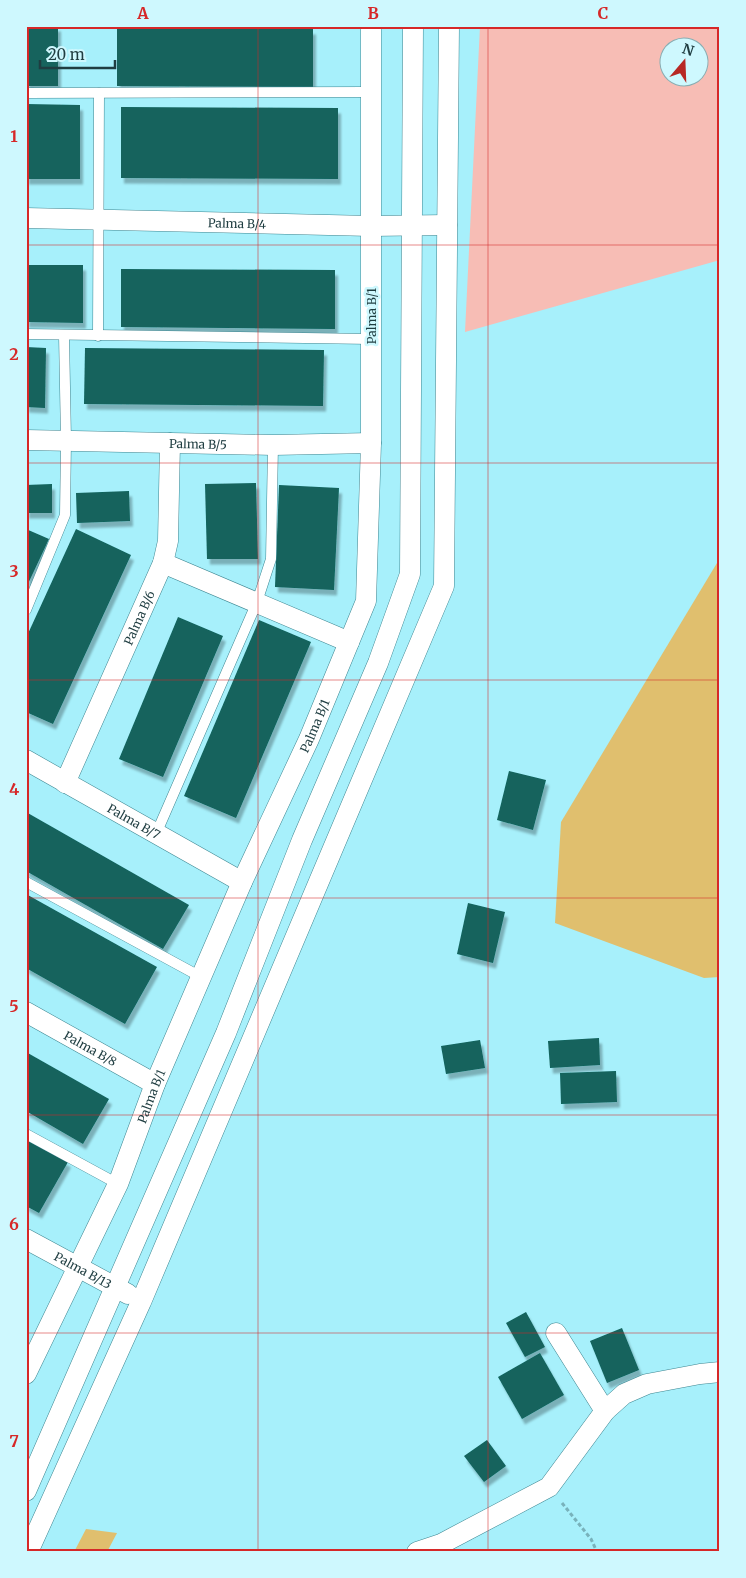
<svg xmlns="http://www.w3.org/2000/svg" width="746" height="1578" font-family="Merriweather,serif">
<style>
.green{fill:#f7bdb5;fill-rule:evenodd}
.water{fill:#e0bf6e}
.building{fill:#12635d;filter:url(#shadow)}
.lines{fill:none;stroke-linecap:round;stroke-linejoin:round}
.lane-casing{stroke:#3e8691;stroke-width:11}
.street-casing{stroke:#3e8691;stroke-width:21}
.path{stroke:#78b2bb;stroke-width:3;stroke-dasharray:4 2.5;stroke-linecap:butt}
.lane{stroke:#fff;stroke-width:10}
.street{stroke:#fff;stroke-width:20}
.grid{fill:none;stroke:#d62828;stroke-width:1;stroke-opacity:0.55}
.labels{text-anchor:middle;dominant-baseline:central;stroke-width:5;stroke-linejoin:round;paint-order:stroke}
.street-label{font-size:12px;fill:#1f3d41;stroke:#cef8fe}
.neatline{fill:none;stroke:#d62828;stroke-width:2}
.grid-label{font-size:16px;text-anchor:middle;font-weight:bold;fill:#d62828}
</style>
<defs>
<filter id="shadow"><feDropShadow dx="3" dy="5.5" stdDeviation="1" flood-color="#0004"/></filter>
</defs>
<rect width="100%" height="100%" fill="#a7f0fb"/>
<path class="green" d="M480,26H720V260L465,332ZM668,48H698V78H668Z"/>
<g class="water">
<path d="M720,558V977L704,978L555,923L561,822Z"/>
<path d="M86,1529L117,1533L107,1552H74Z"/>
</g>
<g class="building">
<rect x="26" y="26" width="32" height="60"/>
<path d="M117,28L313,29V87L117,86Z"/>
<path d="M26,104L80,105V179H26Z"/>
<path d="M121,107L338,108V179L121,178Z"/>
<path d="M26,265H83V323L26,322Z"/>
<path d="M121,269L335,270V329L121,327Z"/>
<path d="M26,347L46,348L45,408L26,407Z"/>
<path d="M85,348L324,350L323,406L84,404Z"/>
<path d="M256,483L258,559H207L205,484Z"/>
<path d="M52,484V513H26V485Z"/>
<path d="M279,485L339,488L334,590L275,587Z"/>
<path d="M129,491L130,521L77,523L76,493Z"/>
<path d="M26,529L49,539L26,588Z"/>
<path d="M76,529L131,555L53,724L26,712V638Z"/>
<path d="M178,617L223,636L163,777L119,759Z"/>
<path d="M259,620L311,642L236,818L184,796Z"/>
<path d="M509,771L546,780L533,830L497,820Z"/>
<path d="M26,812L189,905L163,949L26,871Z"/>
<path d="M26,894L157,967L125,1024L26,968Z"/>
<path d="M468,903L505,912L493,963L457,954Z"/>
<path d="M599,1038L600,1065L550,1068L548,1041Z"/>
<path d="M480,1040L485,1068L446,1074L441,1046Z"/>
<path d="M26,1052L109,1099L83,1144L26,1111Z"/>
<path d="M616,1071L617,1102L561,1104L560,1073Z"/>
<path d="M26,1139L68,1162L39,1213L26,1206Z"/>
<path d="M526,1312L545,1347L525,1357L506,1323Z"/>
<path d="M622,1328L639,1370L607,1383L590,1341Z"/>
<path d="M540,1353L564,1395L522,1419L498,1377Z"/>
<path d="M487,1440L506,1466L484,1482L464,1456Z"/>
</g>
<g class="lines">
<g class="lane-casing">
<g id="lane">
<path d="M26,93L371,92"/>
<path d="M26,334L371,339"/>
<path d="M98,336L99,93"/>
<path d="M26,610L65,515L66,440L64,335"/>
<path d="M156,834L257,602L271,559L273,445"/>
<path d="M26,882L201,977"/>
<path d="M26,1134L118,1184"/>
</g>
</g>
<g class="street-casing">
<g id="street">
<path id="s1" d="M26,218L371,226L447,225"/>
<path id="s2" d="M26,440L273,445L371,443"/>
<path d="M163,563L349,642"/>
<path id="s3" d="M26,760L242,882"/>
<path id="s4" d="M65,783L163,563L168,541L170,443"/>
<path id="s5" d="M26,1012L155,1084"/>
<path id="s6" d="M26,1239L128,1294"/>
<path d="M556,1333L605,1411"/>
<path id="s7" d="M26,1374L118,1184L155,1084L242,882L309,739L366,601L371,443V26"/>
<path d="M26,1491L226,1033L302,840L378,663L410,574L413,26"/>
<path d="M28,1552L141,1302L444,586L449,26"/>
<path d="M417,1552L441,1544L549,1487L605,1411L624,1394L647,1384L700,1374L720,1372"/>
</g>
</g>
<path class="path" d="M562,1503L591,1539L597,1552"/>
<use href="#lane" class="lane"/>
<use href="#street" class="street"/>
</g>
<path class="grid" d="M258,26V1552M488,26V1552M26,245H720M26,463H720M26,680H720M26,898H720M26,1115H720M26,1333H720"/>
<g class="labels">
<g class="street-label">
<text stroke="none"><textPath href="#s1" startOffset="211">Palma B/4</textPath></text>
<text transform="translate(371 316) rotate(-90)">Palma B/1</text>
<text stroke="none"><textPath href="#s2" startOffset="172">Palma B/5</textPath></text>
<text stroke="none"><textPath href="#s4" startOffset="181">Palma B/6</textPath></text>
<text stroke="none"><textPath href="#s7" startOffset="710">Palma B/1</textPath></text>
<text stroke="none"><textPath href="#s3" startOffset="124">Palma B/7</textPath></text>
<text stroke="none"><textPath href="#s5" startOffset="74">Palma B/8</textPath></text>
<text stroke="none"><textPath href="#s7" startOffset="305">Palma B/1</textPath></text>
<text stroke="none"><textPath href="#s6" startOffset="65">Palma B/13</textPath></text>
</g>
</g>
<rect width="746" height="1578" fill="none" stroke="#cef8fe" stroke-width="55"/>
<g transform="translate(684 62) rotate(19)"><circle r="24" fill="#cef8fe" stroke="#88adb2"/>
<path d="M0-4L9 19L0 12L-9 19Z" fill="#b72824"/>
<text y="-8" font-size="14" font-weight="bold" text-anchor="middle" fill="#1f3d41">N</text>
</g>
<path d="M40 60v8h75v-8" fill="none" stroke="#1f3d41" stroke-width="2.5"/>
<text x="48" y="60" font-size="15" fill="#1f3d41" stroke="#cef8fe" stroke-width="4" paint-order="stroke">20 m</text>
<rect x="28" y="28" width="690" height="1522" class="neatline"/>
<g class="grid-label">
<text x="143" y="19">A</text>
<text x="373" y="19">B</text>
<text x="603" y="19">C</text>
<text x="14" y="142">1</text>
<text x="14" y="360">2</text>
<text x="14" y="577">3</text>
<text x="14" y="795">4</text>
<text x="14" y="1012">5</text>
<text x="14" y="1230">6</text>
<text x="14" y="1447">7</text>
</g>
</svg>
